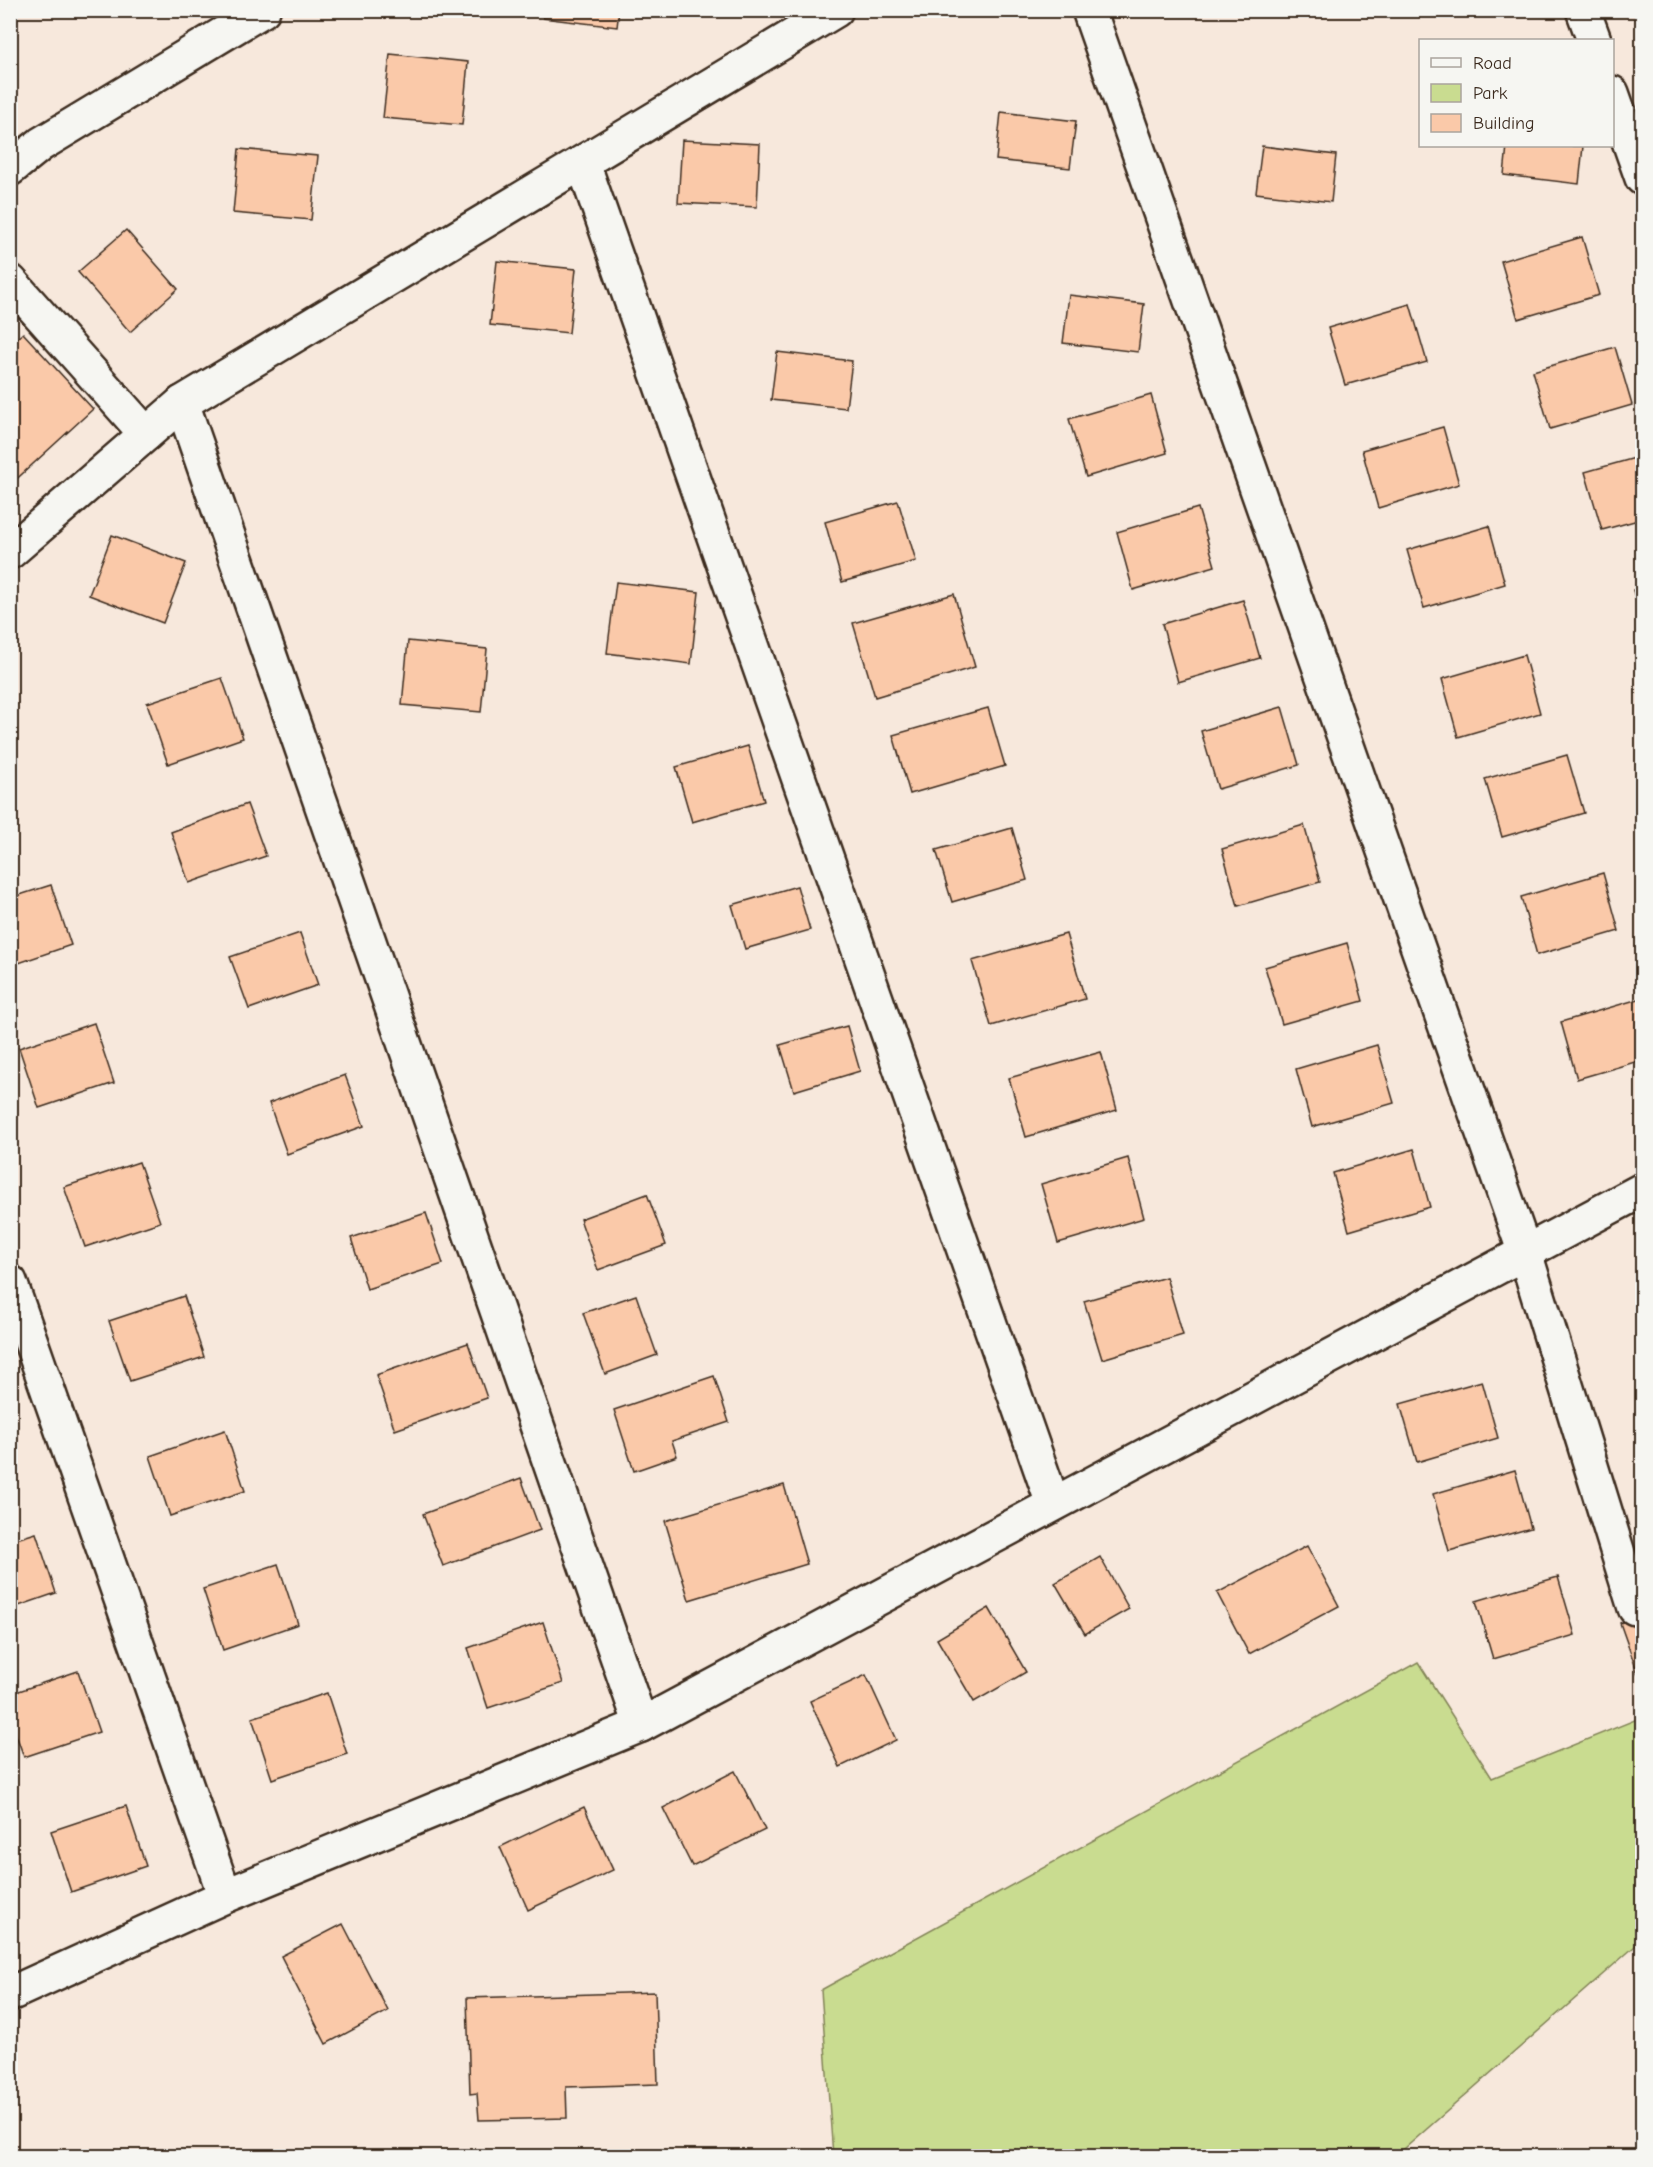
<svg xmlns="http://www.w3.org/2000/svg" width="1653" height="2167" font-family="'Comic Neue',sans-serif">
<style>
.green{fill:#c9dc90;stroke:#828357;stroke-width:1.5}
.building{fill:#fac9a9;stroke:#3b2a1e;stroke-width:1.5}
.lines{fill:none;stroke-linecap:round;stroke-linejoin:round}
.minor-casing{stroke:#3b2a1e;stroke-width:38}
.minor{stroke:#f6f6f2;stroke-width:33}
</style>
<rect width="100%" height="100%" fill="#f7e8dc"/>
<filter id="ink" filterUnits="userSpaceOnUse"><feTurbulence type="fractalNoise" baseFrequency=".0167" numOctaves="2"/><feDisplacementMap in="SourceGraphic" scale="12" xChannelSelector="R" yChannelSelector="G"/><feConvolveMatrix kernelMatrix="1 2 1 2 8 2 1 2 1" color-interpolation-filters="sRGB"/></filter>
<g filter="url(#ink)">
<path class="green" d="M1418,1662L1492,1778L1642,1717V1940L1396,2156H833L821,1990Z"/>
<g class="building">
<path d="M543,10H619L617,27L543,18Z"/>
<path d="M390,54L468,62L462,125L383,118Z"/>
<path d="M1001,112L1076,121L1070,168L996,160Z"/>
<path d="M682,140L760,144L757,207L678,203Z"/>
<path d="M1262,146L1336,155L1331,202L1256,193Z"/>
<path d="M1507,146H1583L1579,184L1504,175Z"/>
<path d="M239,149L318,156L311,220L233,213Z"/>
<path d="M126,230L178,289L130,332L78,272Z"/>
<path d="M1582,237L1599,295L1518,319L1501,261Z"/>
<path d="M497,261L576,269L569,333L490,325Z"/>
<path d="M1069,295L1144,304L1138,352L1063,343Z"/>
<path d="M1410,304L1427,362L1345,385L1328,328Z"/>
<path d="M23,333L93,409L10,485V344Z"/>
<path d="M1615,347L1632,405L1550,429L1533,371Z"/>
<path d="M777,352L852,361L846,408L771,400Z"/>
<path d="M1151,395L1167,453L1086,477L1069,419Z"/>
<path d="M1443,427L1459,484L1378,508L1362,450Z"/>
<path d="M1642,456V519L1602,530L1585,472Z"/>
<path d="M898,501L916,561L842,582L825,522Z"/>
<path d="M1198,508L1215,566L1133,590L1117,532Z"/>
<path d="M1489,526L1505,584L1424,608L1407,550Z"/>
<path d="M112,535L186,563L163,623L89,595Z"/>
<path d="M616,582L699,592L691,664L607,653Z"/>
<path d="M1642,588V622L1633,590Z"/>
<path d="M954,594L975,667L875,697L853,623Z"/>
<path d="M1243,600L1260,658L1178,682L1162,624Z"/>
<path d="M408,641L487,649L481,712L402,705Z"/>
<path d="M1524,655L1540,713L1458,737L1442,679Z"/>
<path d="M222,678L243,738L168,764L147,703Z"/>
<path d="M1282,707L1299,765L1218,789L1201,731Z"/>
<path d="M988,708L1005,766L910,794L893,735Z"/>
<path d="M748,746L764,801L692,822L676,767Z"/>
<path d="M1567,755L1584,813L1502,837L1485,779Z"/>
<path d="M247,804L266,856L189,883L171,832Z"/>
<path d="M1304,825L1320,882L1238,906L1222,849Z"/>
<path d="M1012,828L1027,880L952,902L936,850Z"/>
<path d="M1603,873L1619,931L1537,955L1521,897Z"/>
<path d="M51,885L71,945L10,966V898Z"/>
<path d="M797,886L810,930L745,949L732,905Z"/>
<path d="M300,933L318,985L249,1009L230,957Z"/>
<path d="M1066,934L1085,999L991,1026L972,961Z"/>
<path d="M1347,943L1363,1001L1282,1024L1265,967Z"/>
<path d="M1642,998V1060L1577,1079L1561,1022Z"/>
<path d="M94,1023L114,1083L39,1108L19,1048Z"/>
<path d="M847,1026L860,1071L794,1091L780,1045Z"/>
<path d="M1377,1045L1394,1103L1312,1127L1296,1069Z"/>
<path d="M1101,1052L1117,1110L1026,1137L1009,1078Z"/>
<path d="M345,1075L364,1126L287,1154L269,1103Z"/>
<path d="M1414,1149L1430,1207L1349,1231L1333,1173Z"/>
<path d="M1128,1158L1144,1218L1058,1243L1041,1184Z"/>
<path d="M139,1162L160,1222L85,1247L64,1187Z"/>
<path d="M647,1194L666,1245L598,1270L580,1219Z"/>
<path d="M426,1213L443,1264L367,1289L351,1238Z"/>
<path d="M1166,1277L1183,1335L1102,1359L1084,1301Z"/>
<path d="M636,1295L657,1355L605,1374L583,1313Z"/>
<path d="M184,1296L204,1357L130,1381L109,1321Z"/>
<path d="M468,1343L487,1398L395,1430L376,1375Z"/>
<path d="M714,1376L729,1422L672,1441L677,1456L634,1471L614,1410Z"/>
<path d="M1482,1381L1498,1438L1417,1462L1400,1404Z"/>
<path d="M225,1430L245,1491L170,1516L150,1456Z"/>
<path d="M1515,1470L1531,1528L1449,1551L1433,1494Z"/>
<path d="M521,1478L540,1530L443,1566L423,1514Z"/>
<path d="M784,1485L807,1564L689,1600L665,1521Z"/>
<path d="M36,1533L56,1593L10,1609V1541Z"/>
<path d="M1307,1546L1339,1606L1249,1654L1217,1593Z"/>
<path d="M1100,1557L1129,1609L1085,1634L1055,1583Z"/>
<path d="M278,1564L298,1624L223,1650L203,1589Z"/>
<path d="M1558,1577L1575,1635L1493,1659L1476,1601Z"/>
<path d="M989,1608L1026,1672L974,1702L937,1639Z"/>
<path d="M1642,1615V1685L1620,1623Z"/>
<path d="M543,1622L563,1683L488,1708L468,1648Z"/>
<path d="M78,1671L99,1732L24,1757L10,1718V1694Z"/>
<path d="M866,1675L896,1740L840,1767L810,1701Z"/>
<path d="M327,1693L347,1754L272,1779L252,1718Z"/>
<path d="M735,1771L765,1830L692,1866L663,1808Z"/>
<path d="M126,1806L146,1866L71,1892L51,1831Z"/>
<path d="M584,1807L613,1870L528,1910L500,1847Z"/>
<path d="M343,1924L388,2011L326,2044L281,1956Z"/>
<path d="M655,1992L658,2084L566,2087L567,2118L479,2120L477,2093L470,2094L467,1998Z"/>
</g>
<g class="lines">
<g class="minor-casing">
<g id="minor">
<path d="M1089,10L1525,1253L1635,1608"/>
<path d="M1583,10L1594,40"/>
<path d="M1612,93L1642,178"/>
<path d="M583,163L1053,1504"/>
<path d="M10,169L41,144L263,10"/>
<path d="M10,281L146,434"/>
<path d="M10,552L182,403L836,10"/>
<path d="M10,1282L225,1896"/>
<path d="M641,1725L1642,1190"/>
<path d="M10,1994L225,1896L641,1725L182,403"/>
</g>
</g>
<use href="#minor" class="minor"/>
</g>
</g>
<rect width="1653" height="2167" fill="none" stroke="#f6f6f2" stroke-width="36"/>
<rect x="18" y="18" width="1617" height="2131" fill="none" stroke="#3b2a1e" stroke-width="2" filter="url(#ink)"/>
<rect x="1419" y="39" width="195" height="108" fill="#f6f6f2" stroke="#aba49d" stroke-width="1.5"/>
<rect x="1431" y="58" width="30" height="9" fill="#f6f6f2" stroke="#aba49d" stroke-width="1.5"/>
<text x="1473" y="69" font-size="18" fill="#3b2a1e">Road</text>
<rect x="1431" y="84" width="30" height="18" fill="#c9dc90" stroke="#aba49d" stroke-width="1.5"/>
<text x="1473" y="99" font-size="18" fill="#3b2a1e">Park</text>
<rect x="1431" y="114" width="30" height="18" fill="#fac9a9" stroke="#aba49d" stroke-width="1.5"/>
<text x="1473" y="129" font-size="18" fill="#3b2a1e">Building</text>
</svg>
